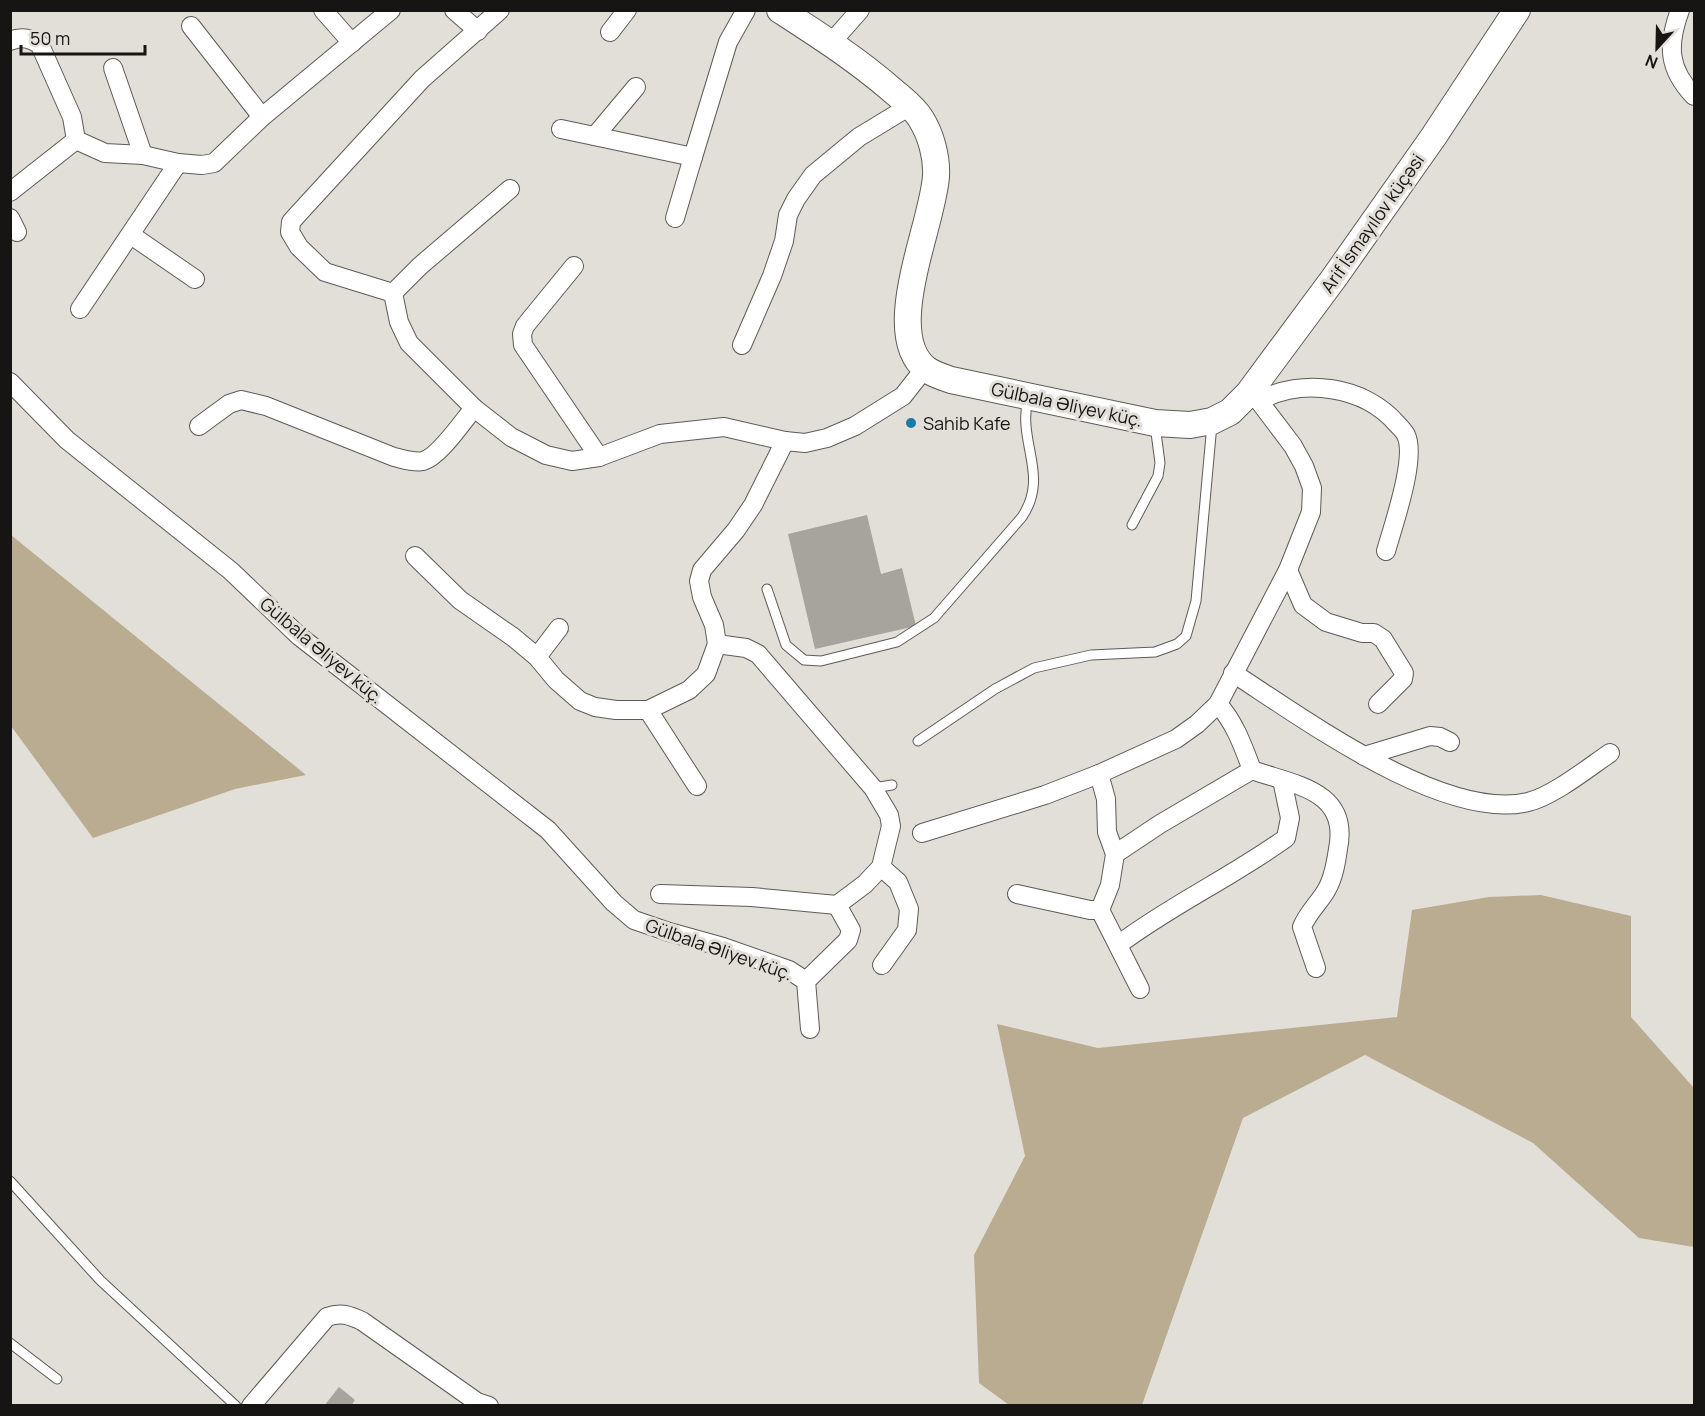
<svg xmlns="http://www.w3.org/2000/svg" width="1705" height="1416" font-family="Manrope,sans-serif">
<style>
.green{fill:#b9ac91}
.building{fill:#a7a49e}
.lines{fill:none;stroke-linecap:round;stroke-linejoin:round}
.lane-casing{stroke:#5e5b56;stroke-width:11}
.street-casing{stroke:#5e5b56;stroke-width:20}
.secondary-casing{stroke:#5e5b56;stroke-width:28}
.lane{stroke:#fff;stroke-width:9}
.street{stroke:#fff;stroke-width:18}
.secondary{stroke:#fff;stroke-width:26}
.poi-dot{fill:#1a79a6;stroke:#e2dfd9;stroke-width:2}
.labels{text-anchor:middle;dominant-baseline:central;stroke-width:6;stroke-linejoin:round;paint-order:stroke}
.street-label{font-size:18px;fill:#161513;stroke:#e2dfd9}
.poi-label{font-size:18px;fill:#161513;stroke:#e2dfd9;text-anchor:start}
</style>
<rect width="100%" height="100%" fill="#e2dfd9"/>
<g class="green">
<path d="M10,535H11L306,775L235,789L93,838L11,726Z"/>
<path d="M1541,895L1631,916V1017L1694,1088V1247L1639,1238L1533,1143L1365,1055L1243,1118L1142,1405H1009L979,1383L974,1255L1025,1156L997,1024L1098,1048L1397,1017L1412,910L1489,897Z"/>
</g>
<g class="building">
<path d="M867,515L881,574L902,568L916,626L815,649L788,534Z"/>
<path d="M339,1387L355,1400L351,1406H324Z"/>
</g>
<g class="lines">
<g class="lane-casing">
<g id="lane">
<path d="M1132,525L1158,476L1160,463L1155,425"/>
<path d="M767,589L786,645L804,660L821,661L897,642L934,618L1022,517C1050,475 1017,443 1028,398"/>
<path d="M918,741L995,689L1034,668L1091,655L1155,652L1177,644L1186,636L1196,601L1212,424"/>
<path d="M873,788L892,785"/>
<path d="M10,1181L100,1280L236,1406"/>
<path d="M10,1343L57,1379"/>
</g>
</g>
<g class="street-casing">
<g id="street">
<path d="M323,10L352,43"/>
<path d="M454,10L478,31"/>
<path d="M500,10L422,79L299,213L291,222L290,232L299,247L325,272L393,293L399,322L409,343L474,408L511,437L546,455L572,461L599,457L660,434L724,427L785,441"/>
<path d="M1680,10C1667,45 1668,69 1694,96"/>
<path d="M191,26L262,117"/>
<path d="M610,32L627,10"/>
<path d="M10,41C22,36 31,38 40,45L72,117L76,140L105,153L143,155L178,163L202,165L214,163L262,117L391,10"/>
<path d="M831,43L860,10"/>
<path d="M113,68L143,155"/>
<path d="M561,129L693,157L728,42L746,10"/>
<path d="M595,136L636,87"/>
<path d="M10,192L76,140"/>
<path d="M10,218L17,232"/>
<path d="M675,218L693,157"/>
<path d="M131,235L195,279"/>
<path d="M574,266L525,326L522,334L523,345L599,457"/>
<path d="M393,293L420,266L510,189"/>
<path d="M80,309L178,163"/>
<path d="M742,345L772,276L784,241L788,215L796,199L813,175L859,137L910,106"/>
<path d="M10,382L67,440L231,571L299,636L548,830L614,903L634,920L669,932L723,947L789,970L806,981"/>
<path d="M1259,401C1302,377 1365,386 1397,424C1400,427 1404,431 1406,435C1417,458 1393,526 1386,551"/>
<path d="M199,426L229,404L241,400L266,406L394,457C403,459 414,463 423,461C439,457 463,421 474,408"/>
<path d="M415,556L460,600L513,637L537,657L556,680L580,701L595,707L616,710H648L689,690L706,674L717,644"/>
<path d="M1288,570L1303,605L1326,622L1362,633H1374L1383,639L1404,673L1403,679L1378,704"/>
<path d="M537,657L559,628"/>
<path d="M1233,673C1303,718 1444,822 1528,802C1553,796 1588,768 1610,753"/>
<path d="M1218,704C1235,723 1243,746 1252,770C1294,785 1350,790 1338,849C1336,862 1334,877 1327,889C1320,902 1308,912 1302,927L1316,968"/>
<path d="M648,710L697,786"/>
<path d="M1364,756L1430,736L1440,737L1450,742"/>
<path d="M922,833L1045,795L1099,774L1176,739L1197,724L1218,704L1288,570L1311,512L1312,488L1304,466L1293,446L1259,401L1248,394"/>
<path d="M1115,854L1160,824L1252,770"/>
<path d="M881,867L898,882L909,909L907,930L882,965"/>
<path d="M660,894L752,897L837,905"/>
<path d="M1017,894L1090,910H1100L1110,885L1115,854L1107,832L1106,799L1099,774"/>
<path d="M1100,910L1140,989"/>
<path d="M1118,945C1171,905 1232,877 1286,838L1290,818L1282,780"/>
<path d="M806,981L848,940L851,930L837,905L865,884L881,867L891,826L889,815L873,788L758,654L746,648L717,644L714,625L702,597L699,581L702,570L736,530L753,505L785,441L805,443L827,438L855,426L903,396L925,368"/>
<path d="M806,981L810,1029"/>
<path d="M251,1406L327,1317C341,1312 349,1315 362,1321L477,1402L489,1406"/>
</g>
</g>
<g class="secondary-casing">
<path id="secondary" d="M780,10C820,36 856,59 892,90C902,99 914,107 921,119C931,135 937,157 936,176C933,225 881,333 926,369C933,374 942,377 951,380L1155,423L1190,425L1212,421L1230,412L1248,394L1334,278L1434,136L1517,10"/>
</g>
<use href="#lane" class="lane"/>
<use href="#street" class="street"/>
<use href="#secondary" class="secondary"/>
</g>
<circle class="poi-dot" cx="911" cy="423" r="6"/>
<g class="labels">
<g class="street-label">
<text transform="translate(1372 223) rotate(-55)">Arif İsmayılov küçəsi</text>
<text transform="translate(1067 404) rotate(12)">Gülbala Əliyev küç.</text>
<text transform="translate(322 650) rotate(40)">Gülbala Əliyev küç.</text>
<text transform="translate(719 949) rotate(19)">Gülbala Əliyev küç.</text>
</g>
<g class="poi-label">
<text x="923" y="423">Sahib Kafe</text>
</g>
</g>
<rect width="1705" height="1416" fill="none" stroke="#161513" stroke-width="24"/>
<g transform="translate(1657 48) rotate(202)" stroke="#e2dfd9" stroke-width="4.5" paint-order="stroke">
<path d="M0-4.5L10 22L0 15L-10 22Z" fill="#161513"/>
<text y="-9" font-size="16" font-weight="bold" text-anchor="middle" fill="#161513">N</text>
</g>
<path d="M21 45v9h124v-9" fill="none" stroke="#161513" stroke-width="3"/>
<text x="30" y="45" font-size="18" fill="#161513" stroke="#e2dfd9" stroke-width="4.5" paint-order="stroke">50 m</text>
</svg>
